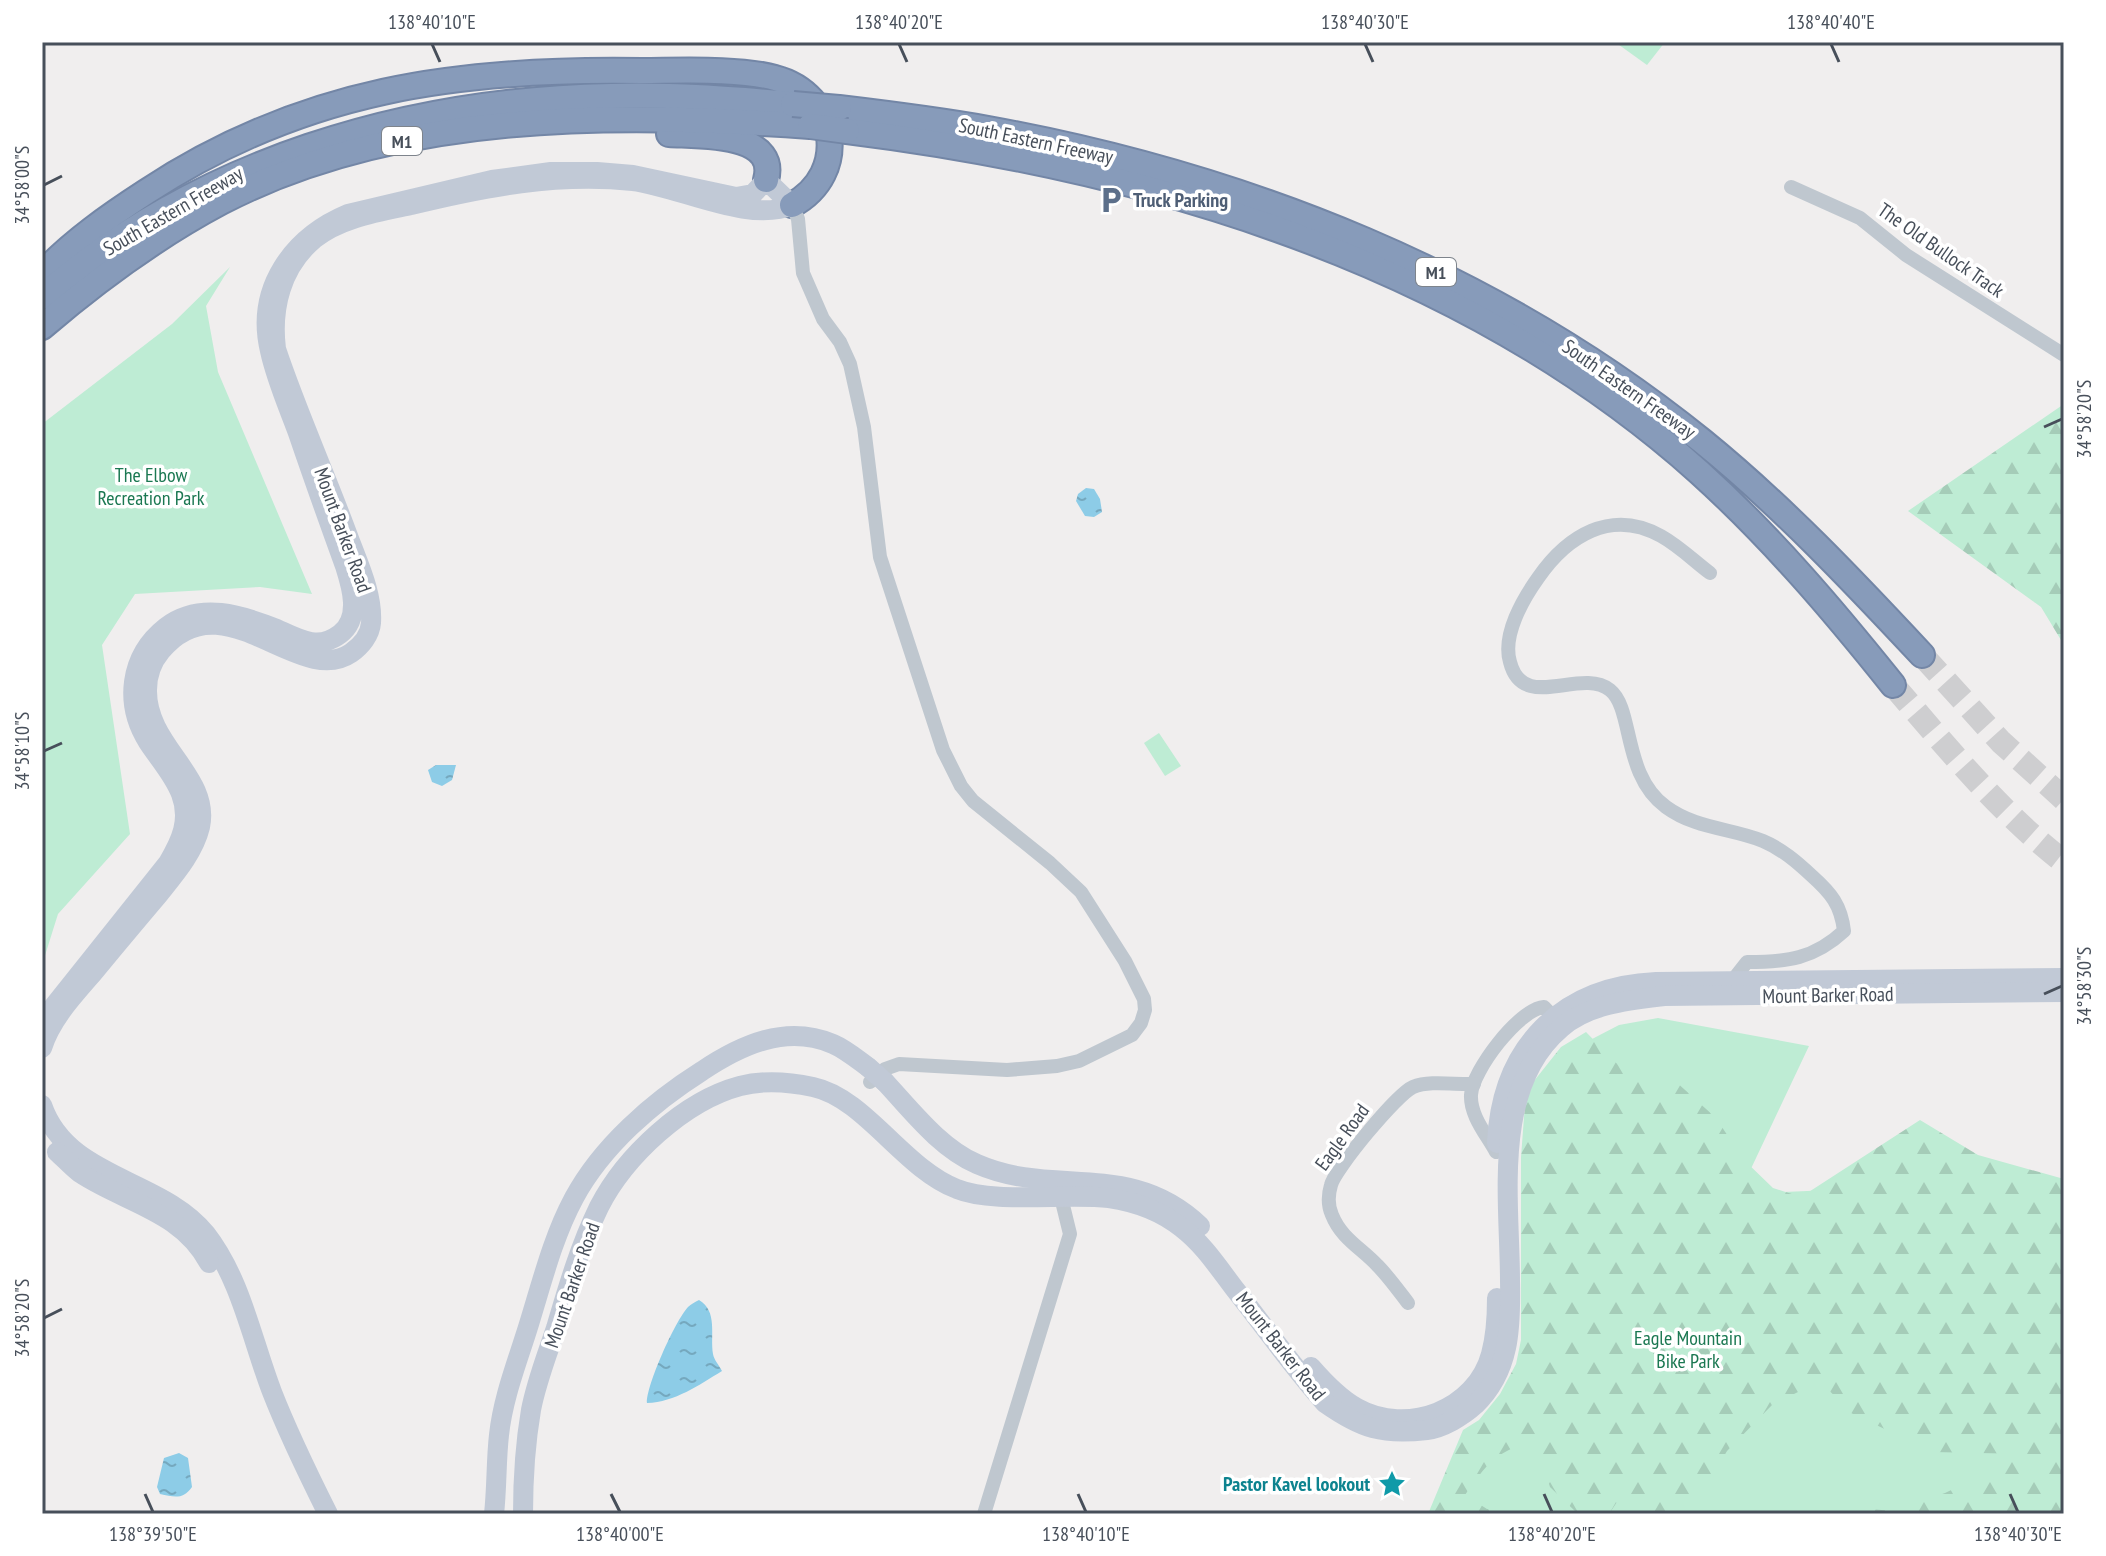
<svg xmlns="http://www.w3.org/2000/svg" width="2106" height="1556" font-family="'PT Sans Narrow',sans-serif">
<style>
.green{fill:#beecd4}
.forest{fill:url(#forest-firs)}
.water{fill:url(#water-ripples)}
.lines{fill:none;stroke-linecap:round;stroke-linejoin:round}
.motorway-tunnel{stroke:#ceced0;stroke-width:24;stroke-dasharray:24 12;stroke-linecap:butt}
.motorway-casing{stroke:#7386a6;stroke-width:28}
.minor{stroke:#bfc7cf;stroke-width:14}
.secondary{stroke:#c1c9d6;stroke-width:20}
.motorway{stroke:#879bba;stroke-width:24}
.motorway-bridge-casing{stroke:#7386a6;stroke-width:28;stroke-linecap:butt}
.secondary-bridge{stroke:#c1c9d6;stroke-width:20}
.motorway-bridge{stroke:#879bba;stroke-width:24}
.ticks{fill:none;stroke:#474f5a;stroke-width:3}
.labels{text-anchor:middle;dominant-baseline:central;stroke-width:7;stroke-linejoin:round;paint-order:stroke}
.shield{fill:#fff;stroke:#7e848c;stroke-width:2}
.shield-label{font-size:18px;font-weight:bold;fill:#474f5a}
.street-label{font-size:20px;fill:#474f5a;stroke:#fff}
.service-label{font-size:20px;font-weight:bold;fill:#4e5e75;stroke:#fff;text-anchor:start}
.park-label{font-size:20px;fill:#1b7852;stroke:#fff}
.culture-label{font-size:20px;font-weight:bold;fill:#0d838f;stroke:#fff;text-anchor:end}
.neatline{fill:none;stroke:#474f5a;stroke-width:3}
.ticks-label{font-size:20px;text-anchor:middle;fill:#474f5a}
</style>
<defs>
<pattern id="forest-firs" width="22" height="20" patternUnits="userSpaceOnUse" patternTransform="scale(2)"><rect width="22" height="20" fill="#beecd4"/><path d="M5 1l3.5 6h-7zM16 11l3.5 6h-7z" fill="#a5ccb8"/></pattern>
<pattern id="water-ripples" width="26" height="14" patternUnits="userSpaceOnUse" patternTransform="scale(2)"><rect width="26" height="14" fill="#8dcce7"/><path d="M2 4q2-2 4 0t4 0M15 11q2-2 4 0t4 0" fill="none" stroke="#75a8be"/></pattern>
</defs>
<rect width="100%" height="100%" fill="#f0eeee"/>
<g class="green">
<path d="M1615,42H1665L1647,65Z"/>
<path d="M230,267L206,306L218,372L312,594L260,587L135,594L102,645L130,834L58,914L42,965V424L172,324Z"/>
<path d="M1159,733L1181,766L1165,776L1144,743Z"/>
<path d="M1658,1018L1809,1046L1739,1194L2064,1180V1514H1451L1523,1361L1569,1051L1619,1025Z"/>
</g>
<g class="forest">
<path d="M2064,404V645L2041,607L1908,511Z"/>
<path d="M1586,1032L1630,1077L1674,1080L1716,1118L1743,1159L1773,1188L1801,1197L1920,1120L1978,1155L2064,1179V1514H1853L1856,1508L1894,1511L1945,1493L2026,1454L1933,1452L1851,1413L1820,1381L1772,1405L1727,1451L1697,1502L1680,1514H1648L1621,1496L1609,1514L1576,1512L1550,1487L1535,1440C1495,1453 1489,1461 1465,1495L1487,1509L1520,1510L1528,1514H1428L1463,1430L1479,1420L1500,1394L1516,1364L1521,1340V1157L1525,1104L1534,1081L1561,1047Z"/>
</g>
<g class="water">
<path d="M1086,488L1094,489L1100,499L1102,512L1094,517L1085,516L1076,501L1078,494Z"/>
<path d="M436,765H456L452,780L442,786L432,782L428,770Z"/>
<path d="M699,1300C718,1311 710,1335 713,1354C714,1360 719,1365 722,1371C699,1385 675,1402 647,1403C646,1386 675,1321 688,1307C691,1304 695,1302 699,1300Z"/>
<path d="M179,1453L188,1458L192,1487C183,1500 174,1497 160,1494L157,1487L164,1458Z"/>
</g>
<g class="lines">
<g class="motorway-tunnel">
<path d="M1922,655L2001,742L2064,799"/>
<path d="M1893,685C1946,746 1999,812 2064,862"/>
</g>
<g class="motorway-casing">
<g id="motorway">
<path d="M839,108C889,114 938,120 988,129C1246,176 1497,275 1702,441C1782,506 1852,580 1922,655"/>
<path d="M847,131C1152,169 1465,263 1699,472C1771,537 1833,610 1893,685"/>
<path d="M669,134C699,136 779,132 766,180"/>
<path d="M42,274C72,242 109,216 146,192C302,89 459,68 642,71C679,71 740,68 775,78C837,94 851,173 792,205"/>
<path d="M42,297C200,160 406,100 611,96C672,94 732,99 793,104"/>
<path d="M42,327C97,280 157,236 221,202C398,110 616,113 810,126"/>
</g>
</g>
<g class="minor">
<path d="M1791,187L1860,218L1906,255L2064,355"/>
<path d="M792,205L798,219L803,273L823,319L840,342L850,364L864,427L880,557L943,750L961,786L973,801L1050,863L1081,892L1125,961L1144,999L1145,1010L1141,1023L1132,1035L1079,1061L1057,1066L1007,1070L899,1064L885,1069L870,1082"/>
<path d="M1710,573C1694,561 1679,546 1661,536C1611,508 1567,536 1538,578C1523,599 1502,635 1510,662C1523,713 1580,667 1610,690C1634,709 1622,775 1666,807C1696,829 1731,828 1763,841C1782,849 1797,862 1812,876C1831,893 1841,905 1844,931C1814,959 1787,962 1747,962L1736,976L1733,987"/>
<path d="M1496,1152C1487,1135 1470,1116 1471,1095C1472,1071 1519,1009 1544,1007L1559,1023"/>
<path d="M1408,1303C1398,1290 1388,1276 1377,1265C1361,1248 1341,1238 1332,1215C1328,1206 1328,1195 1331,1185C1335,1169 1397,1094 1413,1087C1430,1080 1456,1085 1474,1084"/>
<path d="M984,1514L1070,1234L1059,1189"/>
</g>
<g class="secondary">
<path d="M42,1021L168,863C181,841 191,820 181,794C174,775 159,759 148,742C124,704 129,656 166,627C200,601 242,615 277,629C288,634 299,640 311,642C321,644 332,640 340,634C361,618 352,588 345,566C329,522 313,477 298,433C288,406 276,379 270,351C255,288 293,237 348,214L492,180L551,172H597L633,175L736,197L753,194L766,180L792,205C750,224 680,187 633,181C556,173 485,187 411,205C378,212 340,218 314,239C281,267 271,308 276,349C297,412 325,473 348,536C358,563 373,594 371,623C370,635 361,646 351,653C299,689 223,576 161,651C151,663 147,675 147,690C146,746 211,776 200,827C194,852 175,874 159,894C137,920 115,946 93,973C74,995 51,1019 42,1048"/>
<path d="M885,1082C912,1111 940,1148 977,1164C1054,1198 1130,1159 1200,1226"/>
<path d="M42,1105C67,1179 161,1178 206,1234C241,1279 252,1340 272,1392C288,1433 308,1474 328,1514"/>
<path d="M1497,1143C1501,1048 1561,986 1656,982L2064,978"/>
<path d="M57,1152C65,1159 72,1167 80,1173C125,1203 182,1211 209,1263"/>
<path d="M1311,1367C1324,1382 1339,1398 1357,1408C1407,1436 1476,1410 1491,1354C1496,1336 1497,1317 1497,1298"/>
<path d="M494,1514C497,1488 496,1461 499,1435C503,1397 518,1360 529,1324C542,1282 553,1237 574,1198C602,1146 653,1102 702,1071C741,1045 786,1024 833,1044C845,1049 857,1059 868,1067"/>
<path d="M523,1514C523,1479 525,1445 531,1410C536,1383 547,1355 556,1328C568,1287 580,1246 599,1207C625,1156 684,1101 740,1086C763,1080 790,1082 813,1087C865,1098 904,1169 957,1189C993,1204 1067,1193 1109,1198C1136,1202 1161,1211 1182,1228C1203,1244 1218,1267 1234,1288C1264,1326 1293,1367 1325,1403C1362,1429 1382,1435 1427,1430C1443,1428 1463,1416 1475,1405C1510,1371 1511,1328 1510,1281C1510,1201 1491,1087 1561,1028C1588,1004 1630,1000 1664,996L2064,992"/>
</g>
<use href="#motorway" class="motorway"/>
<g class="motorway-bridge-casing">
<g id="motorway-bridge">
<path d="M793,104L839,108"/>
<path d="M810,126L847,131"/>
</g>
</g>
<path class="secondary-bridge" d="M868,1067L885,1082"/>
<use href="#motorway-bridge" class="motorway-bridge"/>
</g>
<path class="ticks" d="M432,44L440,62M899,44L907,62M1365,44L1373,62M1831,44L1839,62M44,185L62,176M2044,427L2062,419M44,751L62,743M2044,994L2062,986M44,1318L62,1309M145,1494L153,1512M611,1494L620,1512M1078,1494L1086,1512M1544,1494L1552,1512M2010,1494L2018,1512"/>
<defs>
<g id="parking-bare" transform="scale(2.16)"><path d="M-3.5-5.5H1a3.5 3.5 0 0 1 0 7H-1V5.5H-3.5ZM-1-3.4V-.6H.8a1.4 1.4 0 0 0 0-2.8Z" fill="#5c6f8a" stroke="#fff" stroke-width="2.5" paint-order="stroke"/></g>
<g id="sight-bare" transform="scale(2.16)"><path d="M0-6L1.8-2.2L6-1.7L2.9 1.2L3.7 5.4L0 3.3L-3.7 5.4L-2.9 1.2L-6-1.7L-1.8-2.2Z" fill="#0f9aa8" stroke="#fff" stroke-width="2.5" paint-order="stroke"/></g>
</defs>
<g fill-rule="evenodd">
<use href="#parking-bare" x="1111" y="200"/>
<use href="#sight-bare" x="1392" y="1484"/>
</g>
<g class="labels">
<g class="shield">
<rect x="382" y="127" width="40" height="28" rx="6"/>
<rect x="1416" y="258" width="40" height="28" rx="6"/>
</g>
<g class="shield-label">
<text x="402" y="141">M1</text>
<text x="1436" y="272">M1</text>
</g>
<g class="street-label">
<text transform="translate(1036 141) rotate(12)">South Eastern Freeway</text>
<text transform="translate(173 211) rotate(-30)">South Eastern Freeway</text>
<text transform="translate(1941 250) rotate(35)">The Old Bullock Track</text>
<text transform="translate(1629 389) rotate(35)">South Eastern Freeway</text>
<text transform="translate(343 530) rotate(70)">Mount Barker Road</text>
<text transform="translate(1828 995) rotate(-1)">Mount Barker Road</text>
<text transform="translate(1342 1137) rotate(-54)">Eagle Road</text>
<text transform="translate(572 1285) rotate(-71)">Mount Barker Road</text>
<text transform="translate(1281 1346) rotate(52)">Mount Barker Road</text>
</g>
<g class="service-label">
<text x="1133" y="200">Truck Parking</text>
</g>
<g class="park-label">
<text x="151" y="475">The Elbow<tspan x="151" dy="23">Recreation Park</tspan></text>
<text x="1688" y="1338">Eagle Mountain<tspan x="1688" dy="23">Bike Park</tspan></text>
</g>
<g class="culture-label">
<text x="1370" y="1484">Pastor Kavel lookout</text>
</g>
</g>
<rect width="2106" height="1556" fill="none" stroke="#ffffff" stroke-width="88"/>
<rect x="44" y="44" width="2018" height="1468" class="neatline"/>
<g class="ticks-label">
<text x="432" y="29">138°40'10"E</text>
<text x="899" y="29">138°40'20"E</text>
<text x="1365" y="29">138°40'30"E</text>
<text x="1831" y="29">138°40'40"E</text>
<text transform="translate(22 185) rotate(-90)" y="7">34°58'00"S</text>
<text transform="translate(2084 419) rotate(-90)" y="7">34°58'20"S</text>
<text transform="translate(22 751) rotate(-90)" y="7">34°58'10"S</text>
<text transform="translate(2084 986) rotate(-90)" y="7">34°58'30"S</text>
<text transform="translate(22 1318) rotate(-90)" y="7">34°58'20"S</text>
<text x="153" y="1541">138°39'50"E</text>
<text x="620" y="1541">138°40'00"E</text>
<text x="1086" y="1541">138°40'10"E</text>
<text x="1552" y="1541">138°40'20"E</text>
<text x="2018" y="1541">138°40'30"E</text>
</g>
</svg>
